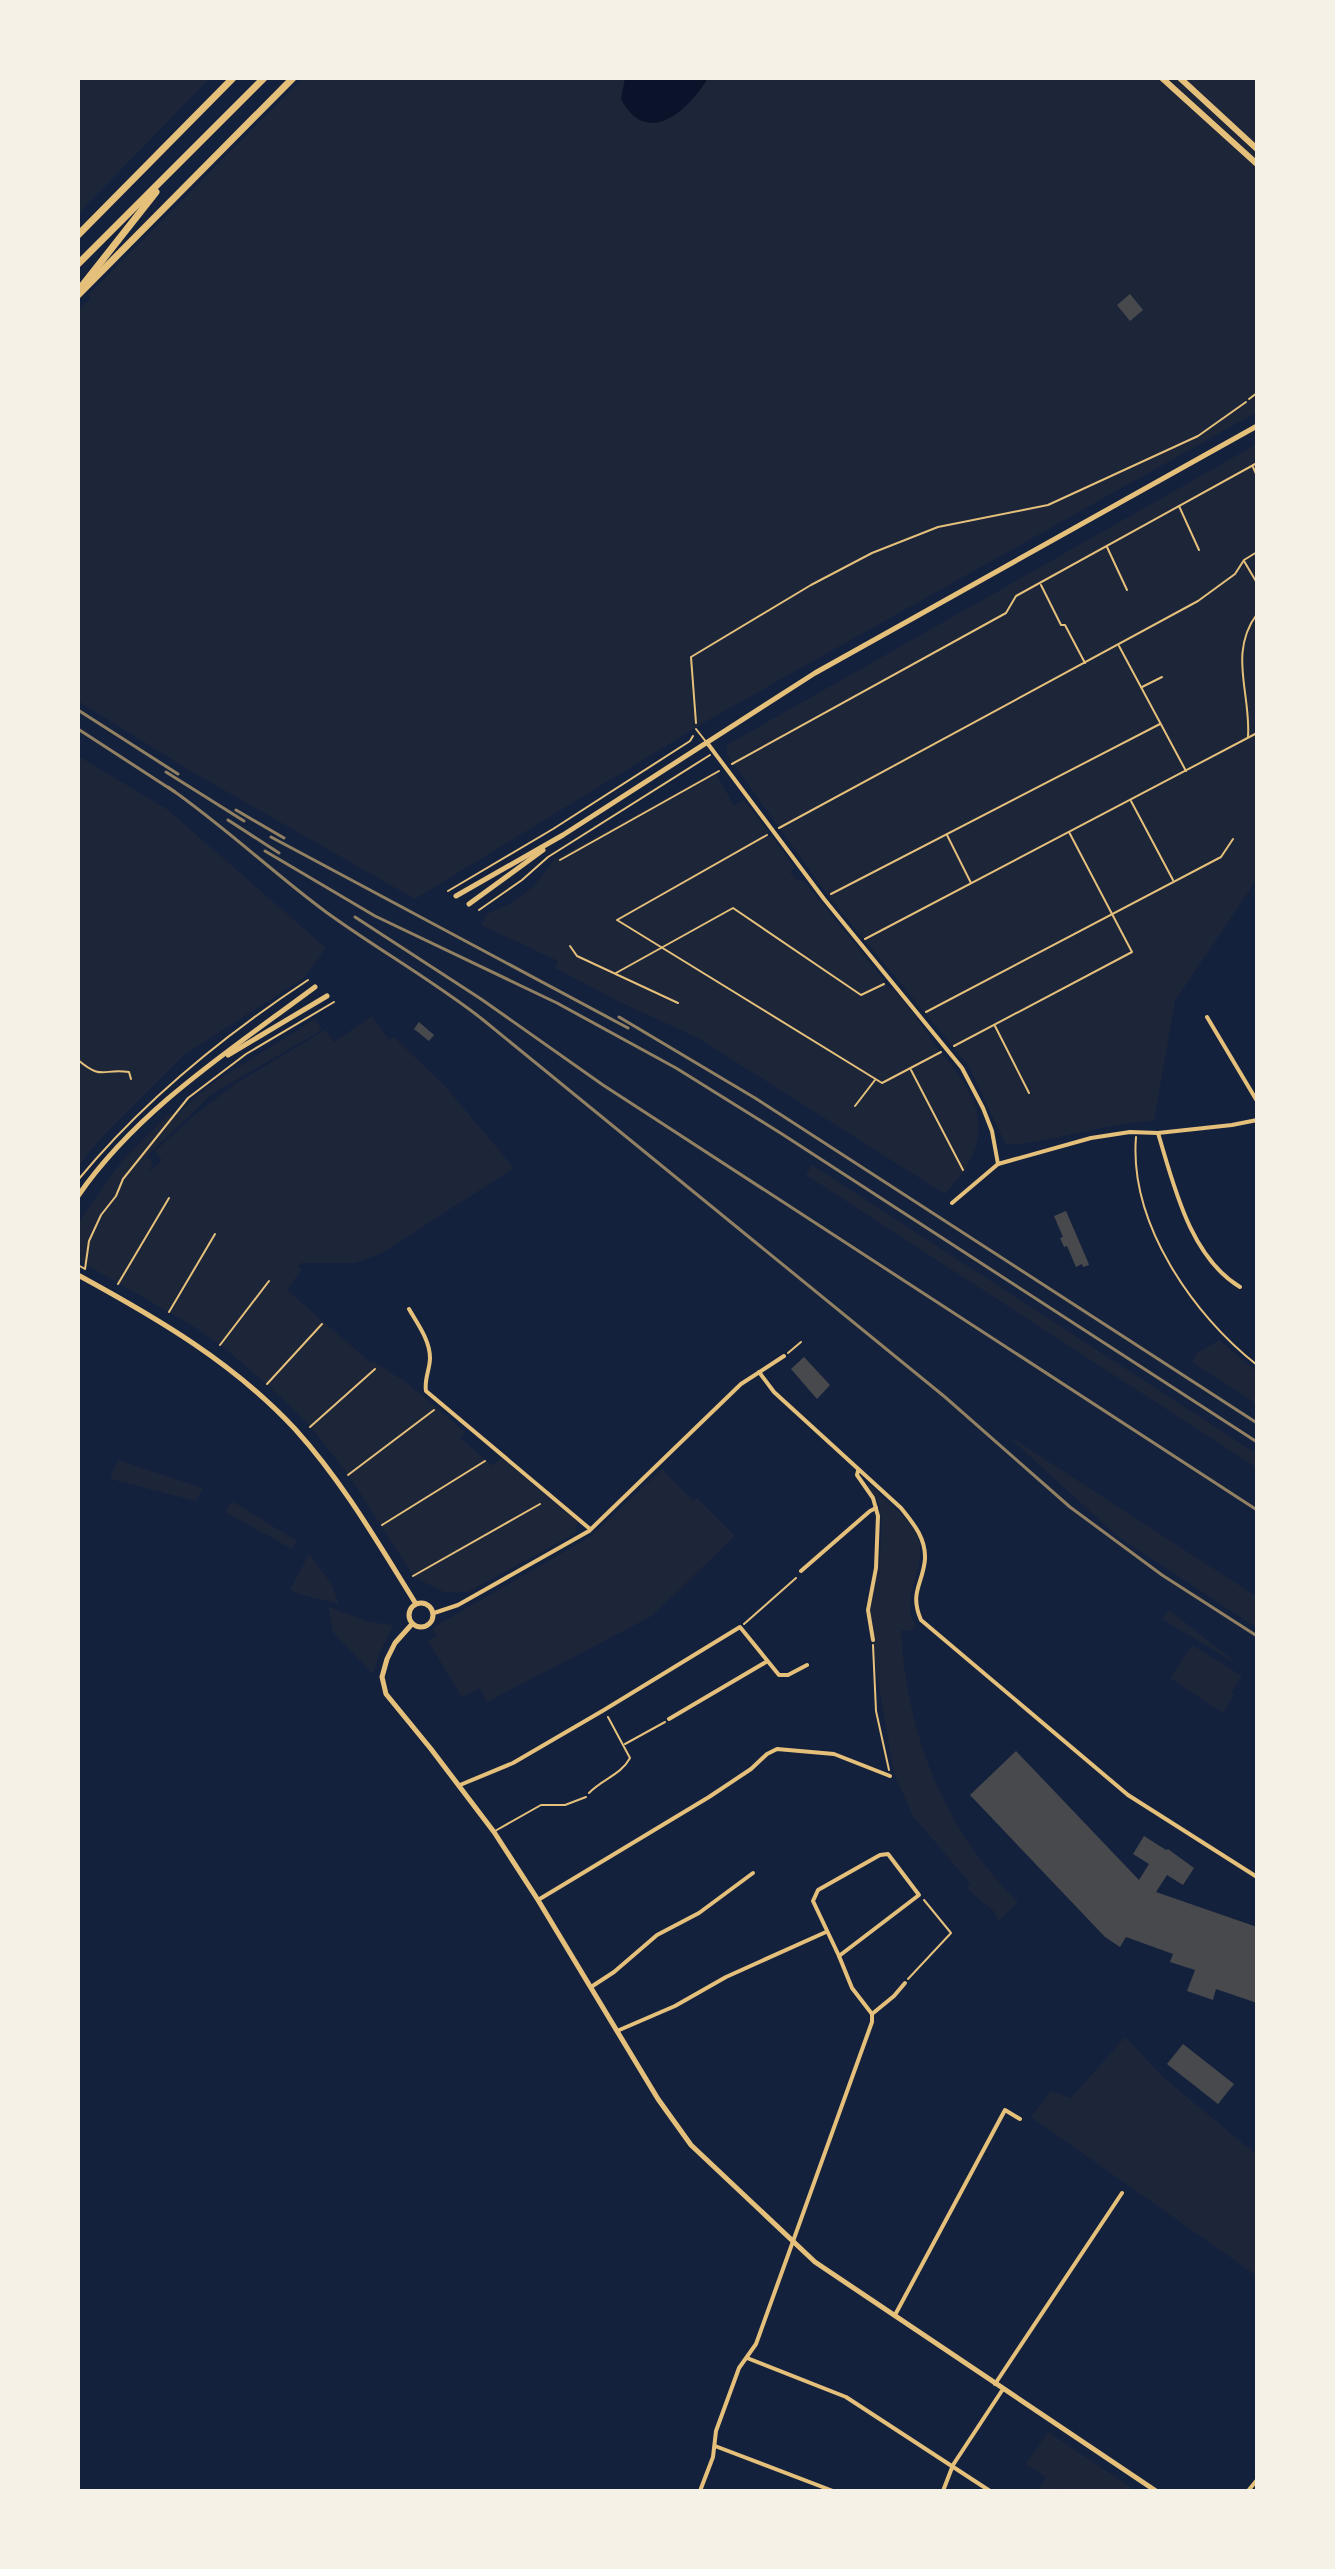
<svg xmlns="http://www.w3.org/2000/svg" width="1335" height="2569" font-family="Commissioner,sans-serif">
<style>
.green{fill:#1d2539}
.water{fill:#0b132b}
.building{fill:#48494c}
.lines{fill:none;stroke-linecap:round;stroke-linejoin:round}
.path{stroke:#e5c07b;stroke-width:2}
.service{stroke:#e5c07b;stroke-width:2}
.minor{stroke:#e5c07b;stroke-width:4}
.tertiary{stroke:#e5c07b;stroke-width:5}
.secondary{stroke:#e5c07b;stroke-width:5}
.primary{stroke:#e5c07b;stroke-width:6}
.motorway{stroke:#e5c07b;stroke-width:7}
.rail{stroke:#918062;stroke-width:3}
</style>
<rect width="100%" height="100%" fill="#14213d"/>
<g class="green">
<path d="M78,78H210L78,214Z"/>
<path d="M303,78H1257V412L710,719L415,899L187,769L78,701V310L91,298L88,295Z"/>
<path d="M1257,444V879L1175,1001L1154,1121C1104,1123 1056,1142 1006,1145L968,1065L829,897L727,755V745Z"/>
<path d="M78,756L168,810L326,948L304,978L184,1055L100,1139L78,1167Z"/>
<path d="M715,771L734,806L744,800L768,831L769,837H772L795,868L790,872L796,879L804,881L884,980V983C908,999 925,1033 942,1054C986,1104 994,1142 945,1194L698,1038L620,1002L555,968L558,961L481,925L487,914L511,903L534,886L554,860Z"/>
<path d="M372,1016L389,1040L394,1037L444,1085L514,1168L382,1253L355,1263H301L298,1267L302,1269L287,1290L371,1363L373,1361L407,1383L465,1432L461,1439L493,1466L501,1458L577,1521L576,1533L468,1592H444L414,1577L350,1477L309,1425L269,1386L222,1346L193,1326L78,1260V1223L122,1161L170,1113L175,1116L208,1086L315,1019L322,1030L212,1094L147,1156L153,1163L149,1172L162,1160L155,1151L191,1118L235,1084L325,1030L334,1042Z"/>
<path d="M812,1165L1257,1454V1468L806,1175Z"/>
<path d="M1219,1340L1257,1372V1404L1192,1362L1197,1353Z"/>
<path d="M1012,1438L1257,1597V1628L1117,1536L1011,1439Z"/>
<path d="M118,1460L203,1488L196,1501L110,1479Z"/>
<path d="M662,1469L693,1501L697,1498L735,1536L652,1616L487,1702L479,1688L462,1697L428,1641L437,1636L432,1628L590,1537Z"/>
<path d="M870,1485C885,1501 914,1520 919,1542C926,1572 898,1596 916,1626L910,1631L901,1630C906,1733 944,1830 1018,1902L998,1921L994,1911L966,1888L970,1883L913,1816L894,1773L876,1670L870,1608L880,1557L882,1524L878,1502L867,1486Z"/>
<path d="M232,1501L297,1541L292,1549L225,1512Z"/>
<path d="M309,1554L331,1583L339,1604C323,1599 304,1597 290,1590Z"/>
<path d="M329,1607L369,1622L393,1625L380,1653L377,1654L379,1655L373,1674L337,1637L332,1630Z"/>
<path d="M1169,1610L1242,1667L1162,1619Z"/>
<path d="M1192,1645L1242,1676L1231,1693L1234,1695L1223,1713L1170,1678Z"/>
<path d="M1125,2037L1164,2078L1257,2155V2276L1031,2117L1051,2091L1071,2098Z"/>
<path d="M1048,2432L1132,2488L1130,2491H1066L1061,2488L1059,2491H1037L1046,2477L1026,2464Z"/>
</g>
<path class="water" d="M625,78H708C689,110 647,149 621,99Z"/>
<g class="building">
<path d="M1130,294L1143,310L1130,321L1117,305Z"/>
<path d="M419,1022L434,1035L429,1041L414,1029Z"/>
<path d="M1066,1211L1088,1262L1089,1265L1083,1267L1082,1264L1076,1267L1067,1246L1064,1247L1060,1238L1063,1237L1054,1216Z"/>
<path d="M804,1357L830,1385L817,1399L791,1369Z"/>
<path d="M1016,1751L1139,1880L1149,1864L1133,1854L1144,1836L1166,1850L1168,1849L1194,1868L1183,1885L1167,1875L1156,1892L1257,1927V2003L1216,1989L1213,2000L1187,1991L1195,1970L1170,1962L1173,1954L1126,1937L1120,1947L1105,1937L970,1795Z"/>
<path d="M1183,2044L1234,2084L1218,2104L1167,2064Z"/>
</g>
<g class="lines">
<g class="path">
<path d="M1253,467L1257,476"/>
<path d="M1179,506L1199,550"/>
<path d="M1107,547L1127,590"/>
<path d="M1244,561L1257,583"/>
<path d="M1041,585L1061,625H1065L1085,663"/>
<path d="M1119,646L1186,771"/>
<path d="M1142,687L1162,677"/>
<path d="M696,723L691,657L811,585L872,553L938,527L1048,505L1198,436L1246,402"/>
<path d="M1248,737C1251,693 1228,653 1257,614"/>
<path d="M732,764L1006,613L1016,596L1257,463"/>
<path d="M1131,801L1173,880"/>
<path d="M779,828L1198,601L1235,574L1244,560L1257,552"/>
<path d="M767,835L617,920L882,1083L941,1052"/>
<path d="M947,835L971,883"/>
<path d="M560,860L719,771"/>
<path d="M448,891L553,829L690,741L693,736"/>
<path d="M831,894L1160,724"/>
<path d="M479,910L522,880L548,857L710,755"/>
<path d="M865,939L1257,733"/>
<path d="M570,946L577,956L678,1003"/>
<path d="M616,973L733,908L861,995L884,984"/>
<path d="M926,1012L1221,857L1233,839"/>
<path d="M995,1026L1029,1093"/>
<path d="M954,1046L1132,952L1069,832"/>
<path d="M911,1070L963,1170"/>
<path d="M855,1106L875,1080"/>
<path d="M1136,1137C1129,1223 1193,1315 1257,1365"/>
<path d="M78,1180C143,1101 223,1036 308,980"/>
<path d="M78,1265L85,1269L89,1241L101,1215L116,1196L123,1179L188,1098L246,1054L334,1002"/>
<path d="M118,1284L169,1198"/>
<path d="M169,1312L215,1234"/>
<path d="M220,1345L269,1281"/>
<path d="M788,1353L801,1342"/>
<path d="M267,1384L322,1324"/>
<path d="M310,1427L375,1369"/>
<path d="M348,1475L434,1410"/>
<path d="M382,1525L485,1461"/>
<path d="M413,1576L540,1504"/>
<path d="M744,1624L796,1578"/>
<path d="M873,1645L876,1711L889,1770"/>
<path d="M625,1744L665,1722"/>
<path d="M589,1793C602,1779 621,1775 630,1758L608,1717"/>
<path d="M908,1979L951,1933L924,1900"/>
</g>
<g class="service">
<path d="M1249,399L1257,393"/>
<path d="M696,729L707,743"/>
<path d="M78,1060C103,1081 102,1068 129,1072L131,1079"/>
<path d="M495,1831L541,1805H565L586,1797"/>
</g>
<g class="minor">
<path d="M708,744L824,899L962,1068L983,1108L992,1131L998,1164"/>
<path d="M1207,1017L1257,1101"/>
<path d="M1158,1133C1174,1186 1190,1257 1240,1287"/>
<path d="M952,1203L998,1164L1091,1138L1130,1132L1158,1133L1232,1125L1257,1120"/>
<path d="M409,1309C417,1323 430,1340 430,1358C430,1369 424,1379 426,1391L590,1529"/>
<path d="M759,1372L774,1392L901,1508C913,1523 926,1538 925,1559C923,1584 909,1592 921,1620L1128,1795L1257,1877"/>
<path d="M858,1471L857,1475L873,1498L878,1516L876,1568L868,1610L873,1640"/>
<path d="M801,1571L870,1511L876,1508"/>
<path d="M434,1613L458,1605L589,1531L741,1384L784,1356"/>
<path d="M669,1719L766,1662"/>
<path d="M460,1785L513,1763L604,1710L740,1627L779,1675H788L807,1665"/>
<path d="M888,1854L919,1895L839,1956L813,1901L818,1890L880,1855Z"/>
<path d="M538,1900L709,1797L751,1769L767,1754L777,1749L834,1754L890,1776"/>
<path d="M839,1956L852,1988L872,2014"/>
<path d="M591,1987L614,1972L657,1935L699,1913L753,1873"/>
<path d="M872,2014L894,1996L905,1983"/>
<path d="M617,2031L675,2006L726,1977L826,1932"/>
<path d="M895,2315L1005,2110L1020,2119"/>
<path d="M747,2358L846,2397L990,2491"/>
<path d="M995,2384L1122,2193"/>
<path d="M715,2446L833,2491"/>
<path d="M700,2491L713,2457L716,2431L739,2368L756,2344L872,2022V2014"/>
<path d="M943,2491L953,2465L1003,2389"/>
<path d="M1248,2491L1257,2480"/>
</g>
<g class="tertiary">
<path d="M78,1275C157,1318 234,1363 295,1429C343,1482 378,1543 416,1604"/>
<circle cx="421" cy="1615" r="12"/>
<path d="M412,1624L395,1643L387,1659L382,1677L386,1694L431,1749L494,1832L538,1900L658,2099L691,2145L815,2262L1156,2491"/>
</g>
<g class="secondary">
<path d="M456,896L563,835L815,673L1257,426"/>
<path d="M469,904L543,850"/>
<path d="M228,1055L327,996"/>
<path d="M78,1196C138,1109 232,1049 315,987"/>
</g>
<g class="primary">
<path d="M1162,78L1257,164"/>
<path d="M1180,78L1257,149"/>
</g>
<g class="motorway">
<path d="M78,235L233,78"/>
<path d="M78,264L264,78"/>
<path d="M82,286L156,192"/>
<path d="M78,295L293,78"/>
</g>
<g class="rail">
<path d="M78,710L178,774"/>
<path d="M78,729L175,792"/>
<path d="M166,772L244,821"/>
<path d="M168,787C223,825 272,872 326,912C377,949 432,980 482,1019L945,1397L1070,1507L1162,1575L1257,1636"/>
<path d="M236,810L284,838"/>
<path d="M228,820L279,853"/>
<path d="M271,837L628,1028"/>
<path d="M265,851L375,916L557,1003L676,1068L782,1134L1257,1442"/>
<path d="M355,917L481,999L603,1085L1257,1510"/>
<path d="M619,1017L755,1098L1257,1423"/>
</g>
</g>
<rect width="1335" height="2569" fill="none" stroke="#f6f1e7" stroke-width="160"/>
</svg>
